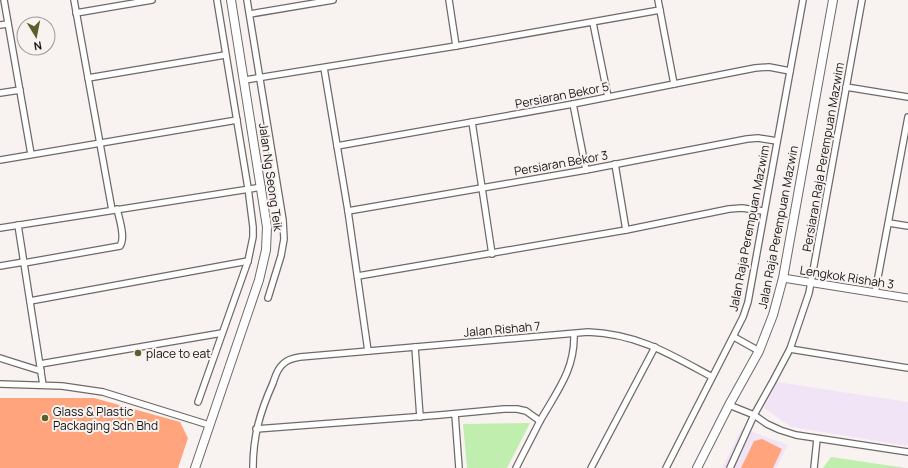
<svg xmlns="http://www.w3.org/2000/svg" width="908" height="468" font-family="Manrope,sans-serif">
<style>
.commercial{fill:#f2e4f7}
.green{fill:#c0eeae}
.building{fill:#ffa47d}
.lines{fill:none;stroke-linecap:round;stroke-linejoin:round}
.minor-casing{stroke:#6f6a68;stroke-width:8}
.tertiary-casing{stroke:#6f6a68;stroke-width:9}
.secondary-casing{stroke:#6f6a68;stroke-width:10}
.minor{stroke:#fff;stroke-width:5.5}
.tertiary{stroke:#fff;stroke-width:7}
.secondary{stroke:#fff;stroke-width:8}
.poi-dot{fill:#5d5e2b;stroke:#f8f3f0;stroke-width:1.5}
.labels{text-anchor:middle;dominant-baseline:central;stroke-width:4;stroke-linejoin:round;paint-order:stroke}
.street-label{font-size:12px;fill:#161413;stroke:#f8f3f0}
.poi-label{font-size:12px;fill:#161413;stroke:#f8f3f0;text-anchor:start}
</style>
<rect width="100%" height="100%" fill="#f8f3f0"/>
<g class="commercial">
<path d="M777,382L908,402V446L791,427L764,408Z"/>
<path d="M742,428L788,445L776,468H722Z"/>
</g>
<g class="green">
<path d="M530,423L507,468H467L463,424Z"/>
<path d="M831,457L906,468H823Z"/>
</g>
<g class="building">
<path d="M0,398H94L180,422L188,438L178,468H0Z"/>
<path d="M762,439L782,449L773,468H741L754,441Z"/>
</g>
<g class="lines">
<g class="minor-casing">
<g id="minor">
<path d="M4,0L31,154"/>
<path d="M74,0L112,210"/>
<path d="M247,0L283,220L284,239L281,256L268,298"/>
<path d="M449,0L456,46"/>
<path d="M658,0L674,84"/>
<path d="M76,13L152,0"/>
<path d="M250,14L333,0"/>
<path d="M593,23L608,97"/>
<path d="M0,25L8,24"/>
<path d="M324,68L348,211L368,351"/>
<path d="M88,78L225,55"/>
<path d="M245,80L456,46L660,10"/>
<path d="M846,87L908,97"/>
<path d="M0,93L20,90"/>
<path d="M573,104L586,170"/>
<path d="M472,122L492,254"/>
<path d="M337,146L573,104L755,68L769,67L790,71"/>
<path d="M0,160L237,120"/>
<path d="M615,164L626,230"/>
<path d="M348,211L586,170L747,139L758,138L777,141"/>
<path d="M889,223L908,226"/>
<path d="M18,225L43,385"/>
<path d="M0,228L262,187"/>
<path d="M24,263L120,246C126,238 119,218 117,209"/>
<path d="M0,266L24,262"/>
<path d="M358,276L626,230L729,209L742,208L763,211"/>
<path d="M875,293L908,117"/>
<path d="M30,301L248,261"/>
<path d="M734,337L759,351"/>
<path d="M415,347L420,417"/>
<path d="M790,349L908,368"/>
<path d="M0,358L41,371"/>
<path d="M40,364L222,333"/>
<path d="M0,384L62,386L103,392L209,425"/>
<path d="M198,402L248,261L253,237V227L248,188L217,0"/>
<path d="M729,405L754,415L767,424L780,430L796,435L908,452"/>
<path d="M455,414L459,468"/>
<path d="M256,429L440,415L504,409H517L526,411L540,421"/>
<path d="M253,468C253,436 260,412 273,383C275,377 277,369 283,364C287,360 293,358 300,357L588,332C638,334 670,354 712,377"/>
<path d="M516,468C524,452 532,437 540,421C557,391 575,370 574,334"/>
<path d="M591,468L655,347"/>
<path d="M666,468L743,317L748,302L803,0"/>
<path d="M730,468L754,415L773,381L790,349L809,293L862,0"/>
<path d="M814,468L817,439"/>
</g>
</g>
<g class="tertiary-casing">
<path id="tertiary" d="M783,278L908,298"/>
</g>
<g class="secondary-casing">
<g id="secondary">
<path d="M195,468L259,280L266,250L267,227L231,0"/>
<path d="M697,468L729,405L759,351L773,315L783,278L833,0"/>
</g>
</g>
<use href="#minor" class="minor"/>
<use href="#tertiary" class="tertiary"/>
<use href="#secondary" class="secondary"/>
</g>
<g class="poi-dot">
<circle cx="138" cy="353" r="4"/>
<circle cx="45" cy="418" r="4"/>
</g>
<g class="labels">
<g class="street-label">
<text transform="translate(562 95) rotate(-11)">Persiaran Bekor 5</text>
<text transform="translate(823 157) rotate(-80)">Persiaran Raja Perempuan Mazwim</text>
<text transform="translate(561 163) rotate(-10)">Persiaran Bekor 3</text>
<text transform="translate(271 177) rotate(82)">Jalan Ng Seong Teik</text>
<text transform="translate(778 227) rotate(-79)">Jalan Raja Perempuan Mazwin</text>
<text transform="translate(749 228) rotate(-79)">Jalan Raja Perempuan Mazwim</text>
<text transform="translate(847 277) rotate(9)">Lengkok Rishah 3</text>
<text transform="translate(502 329) rotate(-5)">Jalan Rishah 7</text>
</g>
<g class="poi-label">
<text x="146" y="353">place to eat</text>
<text x="53" y="411">Glass &amp; Plastic<tspan x="53" dy="14">Packaging Sdn Bhd</tspan></text>
</g>
</g>
<g transform="translate(36 36) rotate(170)"><circle r="19" fill="#f8f3f0" stroke="#9e9a98"/>
<path d="M0-3L7 15L0 10L-7 15Z" fill="#5d5e2b"/>
<text y="-6" font-size="11" font-weight="bold" text-anchor="middle" fill="#161413">N</text>
</g>
</svg>
